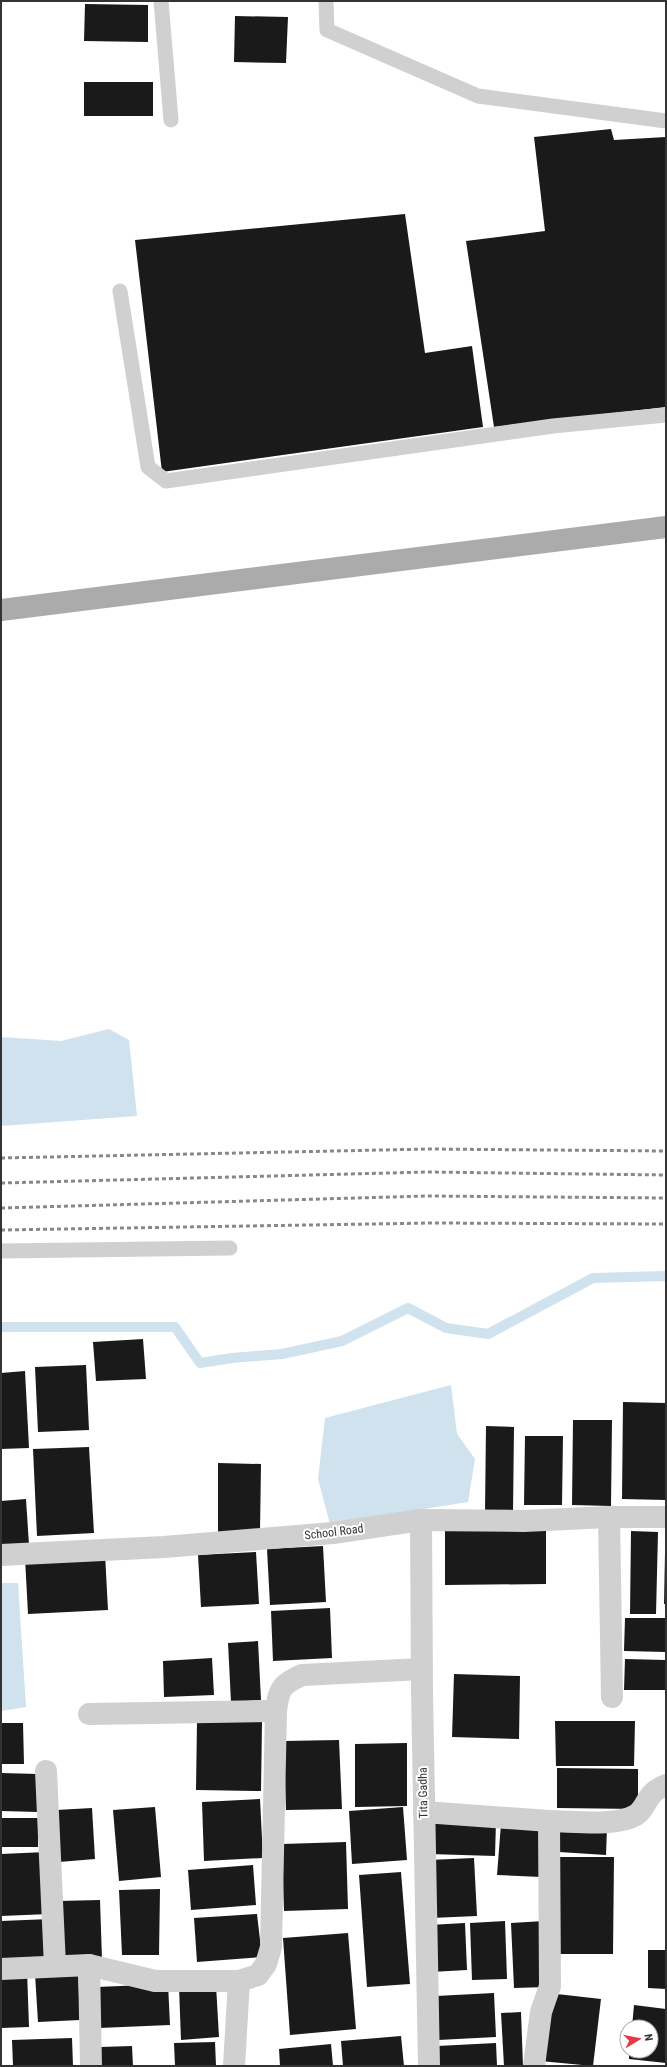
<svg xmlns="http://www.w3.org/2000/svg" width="667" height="2067" font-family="'Roboto Condensed',sans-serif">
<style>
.water{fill:#cfe2ee}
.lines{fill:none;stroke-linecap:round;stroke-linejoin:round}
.stream{stroke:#cfe2ee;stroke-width:10}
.building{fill:#1a1a1a}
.service{stroke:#d0d0d0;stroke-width:15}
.minor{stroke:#d0d0d0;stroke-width:22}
.primary{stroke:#ababab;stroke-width:22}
.rail{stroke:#888;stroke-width:3;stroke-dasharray:4 3;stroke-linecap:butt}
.labels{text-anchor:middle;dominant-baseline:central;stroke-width:4;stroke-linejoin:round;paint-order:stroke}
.street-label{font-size:12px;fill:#333;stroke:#fff}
</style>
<rect width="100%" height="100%" fill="#fff"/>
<g class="water">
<path d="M109,1029L129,1040L137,1116L1,1126V1037L61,1041Z"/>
<path d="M451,1385L457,1434L475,1459L468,1502L330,1524L318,1479L325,1418Z"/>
<path d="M1,1583H18L26,1707L1,1711Z"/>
</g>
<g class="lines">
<path class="stream" d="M1,1327H175L200,1363L232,1358L282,1354L342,1341L408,1308L446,1328L488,1334L593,1278L666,1276"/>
</g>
<g class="building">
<path d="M85,4L148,5V42L84,41Z"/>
<path d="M235,16L288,17L286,63L234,62Z"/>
<rect x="84" y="82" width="69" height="34"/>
<path d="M611,129L614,140L666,137V407L494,427L466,241L545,231L534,137Z"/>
<path d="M405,214L425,353L472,346L483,427L162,472L135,240Z"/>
<path d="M143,1339L146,1379L96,1381L93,1342Z"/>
<path d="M86,1365L89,1430L38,1432L35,1367Z"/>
<path d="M25,1371L29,1448L1,1449V1373Z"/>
<path d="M623,1402L666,1403V1500L622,1499Z"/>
<path d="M573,1420H612L611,1506L572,1505Z"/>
<path d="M486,1426L514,1427L513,1512H485Z"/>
<path d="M525,1436H563L562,1505H524Z"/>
<path d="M89,1447L94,1533L37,1536L33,1449Z"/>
<path d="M218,1463L261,1464L260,1532H218Z"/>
<path d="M26,1499L29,1545L1,1546V1501Z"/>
<path d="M546,1527V1584L445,1585V1528Z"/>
<path d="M631,1531L658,1532L656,1614H630Z"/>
<path d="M323,1546L326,1602L270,1605L267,1549Z"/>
<path d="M256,1552L259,1604L201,1607L198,1555Z"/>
<path d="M665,1553H666V1604H664Z"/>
<path d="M105,1554L108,1610L28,1614L25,1558Z"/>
<path d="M330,1608L332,1658L273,1661L271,1611Z"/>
<path d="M625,1618H666V1652L624,1651Z"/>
<path d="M258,1641L261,1700L231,1702L228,1643Z"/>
<path d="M212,1658L214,1695L164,1697L163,1661Z"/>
<path d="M625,1659L666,1660V1690H624Z"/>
<path d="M454,1674L520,1676L519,1739L452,1737Z"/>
<path d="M197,1721L262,1722L261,1791L196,1790Z"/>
<path d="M555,1721H635L634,1766H556Z"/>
<path d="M1,1723H23L24,1764H1Z"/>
<path d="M339,1740L342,1809L286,1810L284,1741Z"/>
<path d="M407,1743V1806L355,1807V1744Z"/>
<path d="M557,1768L638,1769V1809L557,1808Z"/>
<path d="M1,1773L38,1774V1812L1,1811Z"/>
<path d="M260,1799L263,1858L204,1861L202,1802Z"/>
<path d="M155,1807L161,1877L119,1881L113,1810Z"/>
<path d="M403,1807L407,1860L352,1864L349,1811Z"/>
<path d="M92,1808L95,1859L59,1862L56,1810Z"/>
<rect x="1" y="1818" width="37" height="29"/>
<path d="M430,1819L496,1821L495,1856L429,1854Z"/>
<path d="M501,1824L544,1827L541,1877L497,1875Z"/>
<path d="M560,1825L607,1828L606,1855L559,1852Z"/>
<path d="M346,1842L348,1909L284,1911L282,1844Z"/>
<path d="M46,1852L49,1914L1,1916V1854Z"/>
<path d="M552,1857H614L613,1954H552Z"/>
<path d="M474,1858L477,1916L431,1918L429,1860Z"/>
<path d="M253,1865L256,1905L191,1910L188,1870Z"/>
<path d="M401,1872L410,1984L367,1987L359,1875Z"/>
<path d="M160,1889L159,1955H122L119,1890Z"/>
<path d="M100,1900L102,1959L61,1961L58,1901Z"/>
<path d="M257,1914L262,1957L197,1962L194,1918Z"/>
<path d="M50,1919L52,1958L1,1960V1921Z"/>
<path d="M505,1921L507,1979L472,1980L470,1923Z"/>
<path d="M544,1921L547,1987L514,1988L511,1923Z"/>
<path d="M465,1923L467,1970L431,1972L429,1925Z"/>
<path d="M348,1933L356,2029L290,2035L283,1938Z"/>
<path d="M648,1950H666V1989L648,1988Z"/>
<path d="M27,1970L29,2027L1,2028V1972Z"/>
<path d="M78,1972L80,2020L38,2022L35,1974Z"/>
<path d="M168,1984L170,2025L99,2028L97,1987Z"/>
<path d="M216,1985L219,2037L181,2040L179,1987Z"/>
<path d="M494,1993L496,2037L438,2040L436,1996Z"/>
<path d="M548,1993L601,1999L593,2066L540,2061Z"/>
<path d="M634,2005L666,2009V2063L629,2059V2051H651V2027H632Z"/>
<path d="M521,2012L523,2066H504L501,2013Z"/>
<path d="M401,2036L404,2066H343L341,2041Z"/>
<path d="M72,2038L73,2066H13L12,2040Z"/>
<path d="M215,2042L216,2066H175L174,2043Z"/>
<path d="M496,2043L497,2066H438L437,2046Z"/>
<path d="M331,2044L333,2066H280L279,2049Z"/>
<path d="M132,2046L133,2066H101L100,2047Z"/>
</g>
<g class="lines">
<g class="service">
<path d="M161,1L171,120"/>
<path d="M326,1L327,30L478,96L666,121"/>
<path d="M120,291L148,467L166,481L553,426L666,415"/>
<path d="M1,1251L230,1248"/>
</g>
<g class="minor">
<path d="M609,1517L612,1697"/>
<path d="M421,1520L422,1691L429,2066"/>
<path d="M1,1555L164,1547L333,1533L421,1520L524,1521L609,1517H666"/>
<path d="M89,1714L276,1711"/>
<path d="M46,1771L55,1966"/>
<path d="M424,1812L549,1821L550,1986L541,2012L534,2066"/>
<path d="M549,1821C573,1821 616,1827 636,1815C648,1807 645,1793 666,1785"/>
<path d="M89,1965L91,2066"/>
<path d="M1,1969L89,1965L155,1981H239L258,1975L266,1964L271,1947L276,1711C279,1688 281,1685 302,1675L422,1669"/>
<path d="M234,2066L239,1981"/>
</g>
<path class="primary" d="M1,610L666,527"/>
<g class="rail">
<path d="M1,1158L429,1149L666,1151"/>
<path d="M1,1183L427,1172L666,1175"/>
<path d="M1,1208L427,1196L666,1198"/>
<path d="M1,1230L432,1223L666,1224"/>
</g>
</g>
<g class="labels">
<g class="street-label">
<text transform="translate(334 1532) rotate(-7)">School Road</text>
<text transform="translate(423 1793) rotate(-91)">Tita Gadha</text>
</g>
</g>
<rect width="667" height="2067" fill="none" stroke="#333333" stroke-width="4"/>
<g transform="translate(639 2039) rotate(80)"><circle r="19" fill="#ffffff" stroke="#adadad"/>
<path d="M0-3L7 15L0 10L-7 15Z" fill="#e63946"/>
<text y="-6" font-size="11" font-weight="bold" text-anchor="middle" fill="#333333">N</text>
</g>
</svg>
